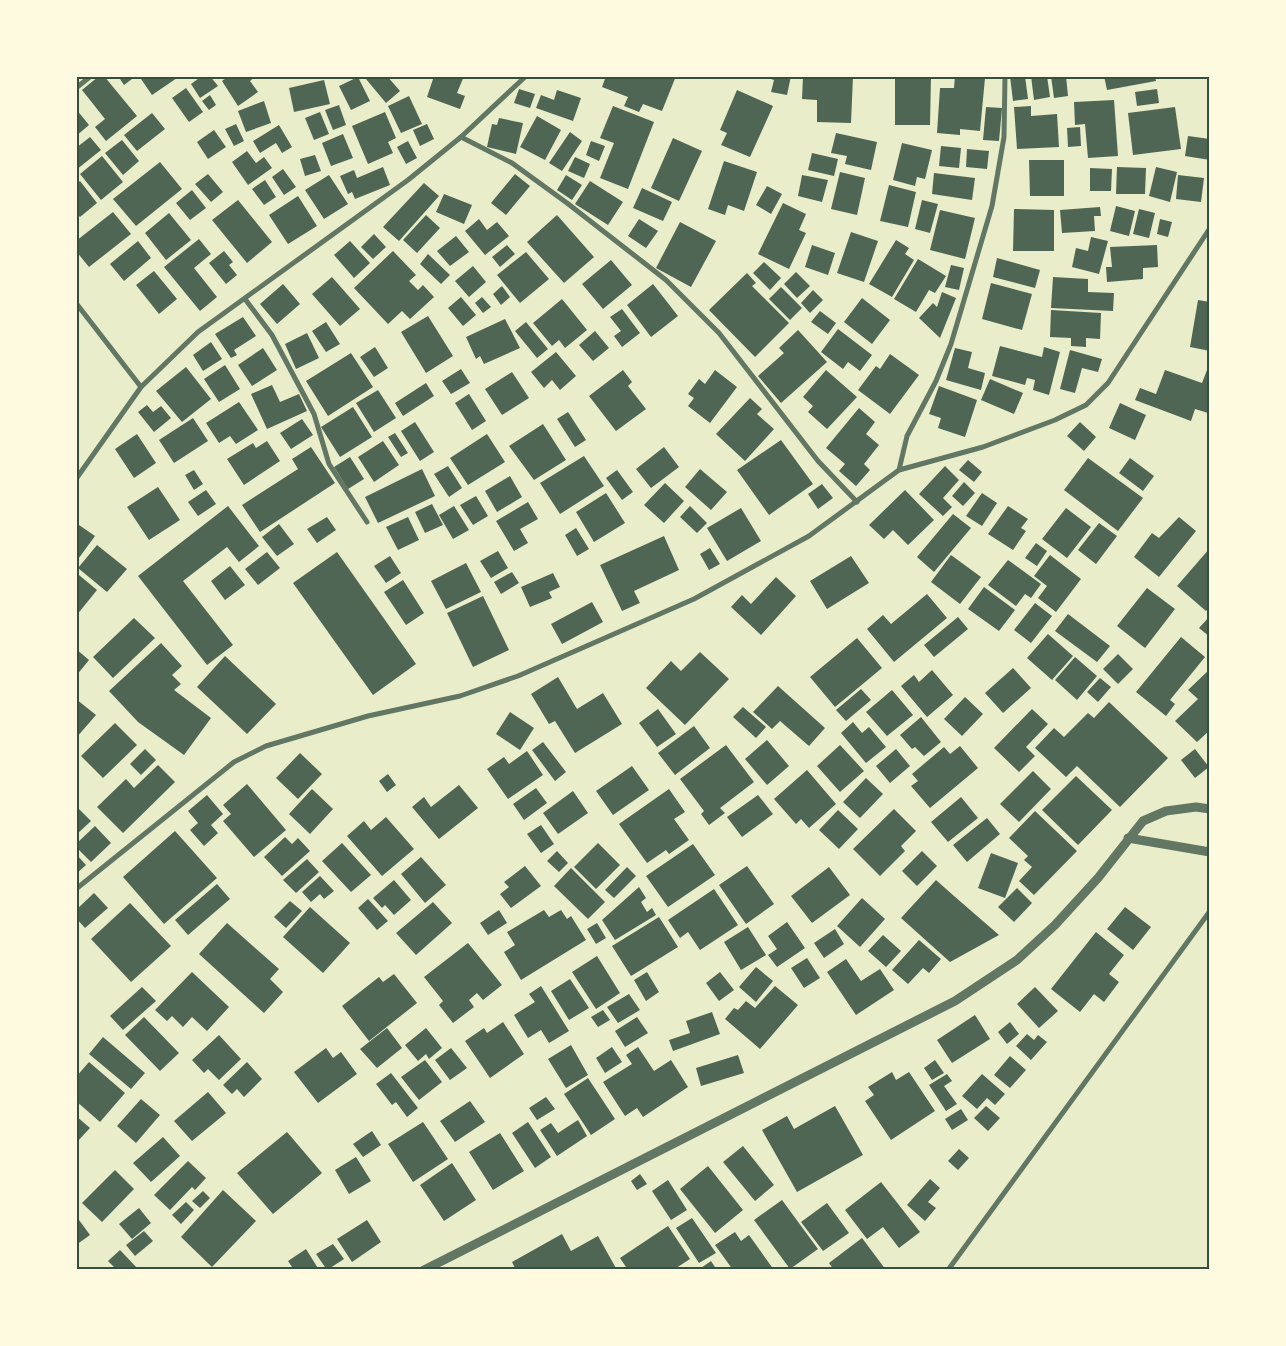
<svg xmlns="http://www.w3.org/2000/svg" width="1286" height="1346" font-family="'Open Sans',sans-serif">
<style>
.building{fill:#4f6655}
.lines{fill:none;stroke-linecap:round;stroke-linejoin:round}
.minor{stroke:#617663;stroke-width:5}
.tertiary{stroke:#617663;stroke-width:9}
.neatline{fill:none;stroke:#344e41;stroke-width:2}
</style>
<rect width="100%" height="100%" fill="#e9edc9"/>
<g class="building">
<path d="M99,76H104L137,116L106,141L95,127L105,119L82,90Z"/>
<path d="M118,76H136L124,85Z"/>
<path d="M139,76H176L177,78L152,95Z"/>
<path d="M202,76H210L218,86L200,98L191,84Z"/>
<path d="M229,76H256L250,81L258,92L238,106L222,81Z"/>
<path d="M370,76H387L400,91L386,103L366,79Z"/>
<path d="M434,76H464L457,93L465,96L460,109L427,97Z"/>
<path d="M606,76H676L662,111L643,104L639,112L624,106L628,97L602,87Z"/>
<path d="M761,76H791L787,95L771,92L774,80Z"/>
<path d="M803,76H853L851,123L817,122V100L802,99Z"/>
<path d="M895,76H931L930,125H895Z"/>
<path d="M955,76L985,78L980,131L960,129V135L937,133L940,88H954Z"/>
<path d="M1010,76H1025L1028,99L1013,101Z"/>
<path d="M1031,76H1047L1050,97L1034,100Z"/>
<path d="M1051,76H1066L1068,96L1054,98Z"/>
<path d="M1104,76H1155L1156,81L1107,90Z"/>
<path d="M358,77L370,101L351,110L339,86Z"/>
<path d="M324,80L330,104L294,112L289,88Z"/>
<path d="M186,88L203,112L189,122L172,98Z"/>
<path d="M519,89L535,94L530,108L514,103Z"/>
<path d="M1157,89L1159,103L1137,106L1135,92Z"/>
<path d="M557,90L581,98L573,121L536,108L541,95L554,100Z"/>
<path d="M737,90L773,106L750,157L721,145L727,133L720,130Z"/>
<path d="M210,95L216,105L209,110L202,101Z"/>
<path d="M409,96L422,124L401,133L388,106Z"/>
<path d="M1114,100L1118,156L1088,158L1085,124L1075,125L1074,102Z"/>
<path d="M264,101L271,123L246,132L238,111Z"/>
<path d="M339,105L346,125L333,130L325,110Z"/>
<path d="M613,106L654,122L628,189L600,178L614,143L600,138Z"/>
<path d="M1031,106V116L1057,114L1059,147L1017,149L1014,107Z"/>
<path d="M986,107L1002,108L999,141L983,140Z"/>
<path d="M1175,107L1181,149L1133,155L1128,113Z"/>
<path d="M76,109L89,125L76,136Z"/>
<path d="M320,112L329,134L314,140L305,118Z"/>
<path d="M385,112L396,138L388,142L393,153L368,164L352,126Z"/>
<path d="M152,113L165,129L137,151L124,135Z"/>
<path d="M537,116L561,130L545,160L520,147Z"/>
<path d="M499,118L523,123L516,154L487,147L492,124L497,125Z"/>
<path d="M236,124L244,141L234,146L225,129Z"/>
<path d="M427,124L434,139L420,146L413,130Z"/>
<path d="M279,125L292,147L282,153L276,143L260,153L253,141Z"/>
<path d="M1080,127L1081,146L1068,147L1067,128Z"/>
<path d="M214,130L226,147L208,159L197,142Z"/>
<path d="M570,132L582,141L562,171L549,163Z"/>
<path d="M836,133L877,142L871,170L845,164L847,156L831,153Z"/>
<path d="M343,134L353,158L331,166L322,143Z"/>
<path d="M1188,136L1210,139V160L1185,156Z"/>
<path d="M90,137L101,150L76,170V148Z"/>
<path d="M673,138L702,151L679,201L651,188Z"/>
<path d="M122,140L139,161L123,175L105,153Z"/>
<path d="M408,141L417,158L406,164L397,147Z"/>
<path d="M591,141L605,146L599,161L586,155Z"/>
<path d="M902,143L932,150L925,179L917,177L915,186L893,180Z"/>
<path d="M941,146L961,148L959,168L939,166Z"/>
<path d="M967,149L989,151L987,169L966,167Z"/>
<path d="M247,151L256,163L264,157L272,168L248,185L232,162Z"/>
<path d="M812,153L838,159L834,176L808,170Z"/>
<path d="M315,155L321,171L305,176L300,159Z"/>
<path d="M102,156L123,182L101,200L80,174Z"/>
<path d="M575,157L590,164L584,178L568,171Z"/>
<path d="M1029,160H1064V196H1030Z"/>
<path d="M724,161L757,172L744,211L728,205L725,215L708,209Z"/>
<path d="M160,162L182,189L136,226L113,199Z"/>
<path d="M383,167L390,185L355,199L352,192L348,194L340,176L354,170L357,178Z"/>
<path d="M1117,167L1146,168L1145,194H1116Z"/>
<path d="M1156,167L1177,172L1170,202L1149,196Z"/>
<path d="M1090,168L1112,169L1111,191H1090Z"/>
<path d="M283,169L296,187L284,195L272,177Z"/>
<path d="M840,172L865,178L857,215L831,209Z"/>
<path d="M934,173L975,178L972,200L932,194Z"/>
<path d="M208,174L223,192L211,202L195,184Z"/>
<path d="M515,174L530,186L506,215L491,203Z"/>
<path d="M329,175L348,204L324,219L305,190Z"/>
<path d="M566,175L582,185L572,200L557,190Z"/>
<path d="M802,175L828,180L822,202L798,196Z"/>
<path d="M1178,175L1204,178L1201,202L1176,199Z"/>
<path d="M265,180L276,197L264,205L252,189Z"/>
<path d="M80,181L97,203L80,217L76,213V184Z"/>
<path d="M590,181L623,202L608,225L575,204Z"/>
<path d="M424,183L439,196L399,241L383,227Z"/>
<path d="M889,185L916,192L908,227L880,221Z"/>
<path d="M767,186L782,194L771,214L756,205Z"/>
<path d="M642,188L672,202L663,221L633,208Z"/>
<path d="M192,190L206,208L190,220L176,203Z"/>
<path d="M444,194L472,205L464,224L436,212Z"/>
<path d="M298,196L317,226L288,244L269,215Z"/>
<path d="M238,200L272,242L247,263L212,220Z"/>
<path d="M922,200L938,204L930,233L915,229Z"/>
<path d="M783,203L806,214L799,230L806,233L789,269L758,254Z"/>
<path d="M1116,206L1135,211L1129,236L1110,231Z"/>
<path d="M1100,207L1101,216H1094L1095,231L1062,233L1060,210Z"/>
<path d="M1014,209L1054,210V251H1013Z"/>
<path d="M1139,209L1155,213L1149,238L1133,234Z"/>
<path d="M940,210L975,218L965,259L930,250Z"/>
<path d="M113,212L131,234L89,267L76,251V241Z"/>
<path d="M169,213L191,240L166,260L145,233Z"/>
<path d="M426,215L440,228L417,253L403,240Z"/>
<path d="M557,215L594,257L564,283L527,242Z"/>
<path d="M479,219L487,230L497,222L509,236L485,255L465,231Z"/>
<path d="M639,219L658,231L646,248L628,236Z"/>
<path d="M1160,219L1172,222L1168,237L1157,234Z"/>
<path d="M680,222L716,241L691,287L656,268Z"/>
<path d="M851,232L878,241L864,282L837,273Z"/>
<path d="M374,234L386,247L373,259L361,247Z"/>
<path d="M456,236L469,252L450,266L437,251Z"/>
<path d="M1091,237L1108,241L1099,274L1072,267L1076,248L1088,251Z"/>
<path d="M199,239L211,254L194,268L217,297L200,311L164,267Z"/>
<path d="M896,240L909,248L905,254L914,260L892,297L869,284Z"/>
<path d="M138,241L151,258L124,281L110,264Z"/>
<path d="M350,241L370,263L354,278L334,255Z"/>
<path d="M507,245L515,254L500,267L492,257Z"/>
<path d="M812,245L835,253L828,275L805,267Z"/>
<path d="M1157,245L1158,267L1143,268V279L1107,282L1106,267H1112L1110,247Z"/>
<path d="M224,251L233,262L229,265L237,275L226,284L209,263Z"/>
<path d="M393,251L416,275L409,281L418,290L423,285L434,297L410,319L402,311L388,324L354,288Z"/>
<path d="M526,252L549,279L520,303L497,275Z"/>
<path d="M428,254L450,275L441,284L420,264Z"/>
<path d="M997,258L1040,270L1035,288L993,277Z"/>
<path d="M918,259L946,276L935,293L929,290L916,312L894,299Z"/>
<path d="M611,260L632,285L603,309L582,284Z"/>
<path d="M764,262L781,278L770,290L753,273Z"/>
<path d="M951,265L964,268L959,290L945,287Z"/>
<path d="M473,266L486,282L469,297L455,281Z"/>
<path d="M154,271L177,299L159,314L136,285Z"/>
<path d="M796,272L810,286L797,298L784,284Z"/>
<path d="M747,273L756,283L752,286L789,323L755,357L709,310Z"/>
<path d="M332,277L360,309L340,326L312,294Z"/>
<path d="M1053,277L1088,279V292L1114,293L1113,311L1051,308Z"/>
<path d="M991,283L1032,294L1022,330L982,319Z"/>
<path d="M283,284L300,304L277,324L260,304Z"/>
<path d="M653,284L678,316L651,337L627,305Z"/>
<path d="M502,286L510,297L501,305L493,294Z"/>
<path d="M781,287L802,308L790,320L769,299Z"/>
<path d="M813,290L823,300L810,313L801,303Z"/>
<path d="M942,292L956,298L940,338L919,318L933,303L937,307Z"/>
<path d="M461,297L476,315L463,326L448,308Z"/>
<path d="M482,297L491,307L483,313L475,303Z"/>
<path d="M862,298L890,320L872,344L844,322Z"/>
<path d="M562,299L587,330L565,348L559,340L552,346L533,323Z"/>
<path d="M1198,300L1210,302V351L1190,347Z"/>
<path d="M622,309L640,333L622,347L614,336L621,331L610,317Z"/>
<path d="M1051,310L1101,313L1100,339L1086,338V347L1071,346V338L1050,337Z"/>
<path d="M820,311L836,323L828,334L811,322Z"/>
<path d="M428,316L453,356L426,373L401,332Z"/>
<path d="M243,317L256,336L234,350L237,355L231,358L215,334Z"/>
<path d="M505,319L520,348L484,364L480,356L476,359L466,337Z"/>
<path d="M326,322L340,344L326,352L312,331Z"/>
<path d="M526,322L548,349L537,358L515,331Z"/>
<path d="M838,329L872,355L860,371L848,362L843,369L821,352Z"/>
<path d="M798,330L827,362L781,403L758,376L784,353L779,348Z"/>
<path d="M595,331L609,348L593,361L579,345Z"/>
<path d="M307,333L319,358L296,369L285,344Z"/>
<path d="M211,342L222,359L203,371L193,355Z"/>
<path d="M1000,346L1042,357L1044,347L1060,352L1049,395L1033,390L1035,380L1027,378L1025,385L992,376Z"/>
<path d="M375,347L388,368L374,377L360,357Z"/>
<path d="M263,348L277,370L252,386L238,365Z"/>
<path d="M955,348L972,352L968,368L985,373L981,390L946,380Z"/>
<path d="M1070,350L1102,359L1098,372L1082,368L1075,393L1060,389Z"/>
<path d="M556,352L576,376L560,390L552,380L544,388L531,372Z"/>
<path d="M351,353L373,387L328,416L306,381Z"/>
<path d="M890,354L919,375L890,414L858,390L876,366L880,369Z"/>
<path d="M1210,362V408L1208,413L1195,409L1191,421L1135,400L1140,388L1156,394L1165,370L1202,383Z"/>
<path d="M225,365L240,389L219,402L204,379Z"/>
<path d="M186,367L211,399L182,422L156,391Z"/>
<path d="M461,369L470,383L451,394L442,381Z"/>
<path d="M623,370L632,382L628,386L646,409L616,431L589,396Z"/>
<path d="M715,370L737,387L710,423L688,406L694,398L688,394L699,379L705,384Z"/>
<path d="M826,370L857,397L827,429L808,412L813,406L803,397Z"/>
<path d="M512,372L529,398L502,415L485,389Z"/>
<path d="M990,379L1023,393L1014,414L981,400Z"/>
<path d="M426,383L434,396L403,416L395,403Z"/>
<path d="M272,385L280,402L299,394L307,411L267,429L251,394Z"/>
<path d="M939,386L977,400L965,437L938,428L941,418L929,414Z"/>
<path d="M378,390L396,418L374,432L356,403Z"/>
<path d="M469,394L486,421L472,430L455,403Z"/>
<path d="M750,398L762,409L757,414L774,429L745,461L716,434Z"/>
<path d="M239,402L258,430L236,444L230,436L219,443L206,423Z"/>
<path d="M1120,403L1146,415L1135,440L1109,428Z"/>
<path d="M147,405L153,412L161,406L171,418L154,432L138,412Z"/>
<path d="M353,407L372,437L340,457L321,427Z"/>
<path d="M859,408L875,422L866,434L879,445L864,464L870,470L856,486L839,471L845,464L826,448Z"/>
<path d="M568,412L586,440L575,447L557,419Z"/>
<path d="M193,418L208,441L174,463L159,440Z"/>
<path d="M302,419L313,435L291,449L280,433Z"/>
<path d="M415,422L434,452L420,461L401,431Z"/>
<path d="M1080,422L1096,437L1084,451L1067,436Z"/>
<path d="M543,424L566,460L534,480L509,446Z"/>
<path d="M395,433L408,453L401,457L388,437Z"/>
<path d="M137,434L156,463L134,478L115,449Z"/>
<path d="M487,434L505,462L468,485L450,458Z"/>
<path d="M781,440L813,484L769,515L737,470Z"/>
<path d="M267,441L280,461L244,485L227,459L253,443L256,448Z"/>
<path d="M383,441L399,465L374,482L358,457Z"/>
<path d="M311,447L335,483L260,532L242,505L298,469L292,459Z"/>
<path d="M664,447L679,467L651,488L636,469Z"/>
<path d="M584,456L604,486L560,514L540,483Z"/>
<path d="M350,457L364,479L348,489L334,467Z"/>
<path d="M1088,458L1143,498L1118,531L1064,490Z"/>
<path d="M1130,458L1154,476L1143,491L1119,473Z"/>
<path d="M968,460L982,472L974,482L959,470Z"/>
<path d="M448,466L462,488L449,497L434,474Z"/>
<path d="M945,466L959,480L943,498L952,507L943,516L919,494Z"/>
<path d="M422,469L435,496L378,523L365,497Z"/>
<path d="M700,469L727,492L711,510L685,487Z"/>
<path d="M194,470L203,484L194,490L185,475Z"/>
<path d="M617,470L633,492L622,500L606,478Z"/>
<path d="M510,476L522,497L497,512L485,491Z"/>
<path d="M964,482L975,493L963,506L952,496Z"/>
<path d="M665,483L684,501L664,523L644,505Z"/>
<path d="M822,484L833,498L818,509L808,494Z"/>
<path d="M158,487L180,520L149,540L127,507Z"/>
<path d="M206,490L216,504L198,516L188,502Z"/>
<path d="M905,490L934,520L908,545L893,530L884,539L869,525Z"/>
<path d="M606,493L625,523L594,542L576,512Z"/>
<path d="M982,493L997,503L982,526L966,516Z"/>
<path d="M476,496L488,516L473,525L460,505Z"/>
<path d="M528,502L538,519L520,529L528,543L514,551L496,521Z"/>
<path d="M432,504L443,525L425,533L415,512Z"/>
<path d="M228,506L259,546L239,562L227,547L183,581L233,645L207,665L138,576Z"/>
<path d="M454,506L469,530L453,539L439,515Z"/>
<path d="M690,506L707,523L697,533L680,517Z"/>
<path d="M1008,506L1028,519L1021,528L1026,531L1013,550L988,534Z"/>
<path d="M741,508L761,541L727,561L707,528Z"/>
<path d="M1066,508L1091,527L1067,558L1042,539Z"/>
<path d="M953,514L971,528L934,572L917,557Z"/>
<path d="M327,517L336,530L317,543L307,529Z"/>
<path d="M408,517L419,540L398,550L386,527Z"/>
<path d="M1179,517L1196,531L1159,577L1134,557L1152,533L1159,538Z"/>
<path d="M76,523L95,536L76,562Z"/>
<path d="M1099,523L1117,536L1096,564L1078,550Z"/>
<path d="M279,524L294,544L277,556L262,537Z"/>
<path d="M576,528L589,549L577,556L565,535Z"/>
<path d="M664,536L679,570L634,591L640,603L622,611L600,565Z"/>
<path d="M1036,543L1047,551L1037,566L1025,558Z"/>
<path d="M97,545L127,569L107,592L78,568Z"/>
<path d="M710,548L720,564L709,570L700,554Z"/>
<path d="M1210,548V607L1206,611L1177,586Z"/>
<path d="M498,551L508,568L491,578L480,561Z"/>
<path d="M267,552L280,568L258,585L245,569Z"/>
<path d="M337,552L416,664L373,695L293,583Z"/>
<path d="M951,555L981,577L960,604L931,582Z"/>
<path d="M1050,555L1081,579L1056,612L1038,598L1047,586L1034,576Z"/>
<path d="M390,556L401,573L386,583L374,566Z"/>
<path d="M851,556L869,583L827,609L810,581Z"/>
<path d="M1008,560L1041,584L1031,598L1025,594L1016,606L988,585Z"/>
<path d="M466,563L481,592L446,609L431,581Z"/>
<path d="M230,566L245,585L225,600L211,581Z"/>
<path d="M512,572L519,583L501,594L494,582Z"/>
<path d="M553,573L560,587L549,592L552,598L530,607L521,587Z"/>
<path d="M79,575L97,590L76,616V579Z"/>
<path d="M776,577L796,596L761,635L731,607L742,595L751,604Z"/>
<path d="M403,580L424,613L406,625L384,592Z"/>
<path d="M984,587L1015,610L999,631L968,609Z"/>
<path d="M1147,588L1175,609L1145,648L1117,626Z"/>
<path d="M927,594L947,618L894,662L867,629L883,615L891,624Z"/>
<path d="M483,596L509,650L473,667L447,613Z"/>
<path d="M592,602L603,622L562,644L551,624Z"/>
<path d="M1035,603L1052,616L1031,643L1014,630Z"/>
<path d="M1068,614L1110,646L1097,662L1055,631Z"/>
<path d="M1210,616V637L1199,628Z"/>
<path d="M958,617L968,629L934,657L924,645Z"/>
<path d="M134,618L155,638L113,678L93,657Z"/>
<path d="M1048,634L1073,656L1052,680L1027,658Z"/>
<path d="M1181,637L1205,657L1170,700L1175,704L1166,716L1136,692Z"/>
<path d="M857,638L882,668L835,707L810,677Z"/>
<path d="M161,643L182,666L172,675L181,684L174,690L211,718L184,755L138,722L109,691Z"/>
<path d="M76,649L89,660L76,676Z"/>
<path d="M700,652L729,679L685,725L646,688L671,661L681,671Z"/>
<path d="M1118,654L1133,669L1118,684L1103,669Z"/>
<path d="M225,656L276,704L247,734L197,687Z"/>
<path d="M1075,657L1097,676L1077,700L1055,680Z"/>
<path d="M1013,668L1031,688L1003,713L985,693Z"/>
<path d="M1210,669V730L1197,742L1175,721L1198,699L1188,690Z"/>
<path d="M932,670L953,695L927,717L901,686L914,675L919,682Z"/>
<path d="M558,677L577,709L603,693L622,724L575,753L555,721L549,724L531,694Z"/>
<path d="M1100,678L1111,687L1098,702L1087,692Z"/>
<path d="M778,686L825,728L809,746L780,721L772,729L753,712Z"/>
<path d="M861,689L871,700L846,721L836,710Z"/>
<path d="M892,690L913,715L887,736L866,712Z"/>
<path d="M965,697L983,714L962,736L944,719Z"/>
<path d="M76,699L96,715L76,738Z"/>
<path d="M1109,702L1168,758L1120,807L1077,766L1066,777L1035,748L1054,728L1064,737L1088,713L1094,718Z"/>
<path d="M743,707L766,727L756,738L733,717Z"/>
<path d="M658,709L676,734L657,747L639,723Z"/>
<path d="M1032,709L1048,724L1026,747L1035,756L1019,772L994,748Z"/>
<path d="M510,712L534,728L520,750L496,734Z"/>
<path d="M921,717L941,742L924,756L915,747L912,749L900,735Z"/>
<path d="M853,722L862,733L869,727L886,747L866,763L841,733Z"/>
<path d="M115,723L137,745L103,778L81,756Z"/>
<path d="M694,726L710,748L675,775L658,753Z"/>
<path d="M767,740L789,766L767,785L745,759Z"/>
<path d="M543,742L566,772L555,781L532,750Z"/>
<path d="M726,745L754,782L720,808L725,813L709,825L701,814L704,811L680,779Z"/>
<path d="M840,745L864,771L840,792L817,766Z"/>
<path d="M960,746L978,768L930,808L911,786L918,781L912,774L944,747L950,754Z"/>
<path d="M145,749L156,760L141,775L130,764Z"/>
<path d="M896,749L910,766L890,783L876,766Z"/>
<path d="M1195,749L1209,767L1195,778L1181,760Z"/>
<path d="M527,751L543,775L508,799L487,769L504,757L509,764Z"/>
<path d="M300,753L322,774L298,799L276,778Z"/>
<path d="M158,765L175,782L123,833L97,807L126,779L134,788Z"/>
<path d="M632,766L649,790L613,815L596,791Z"/>
<path d="M807,770L836,804L809,828L801,819L796,824L774,799Z"/>
<path d="M1033,771L1051,789L1019,822L1000,804Z"/>
<path d="M388,774L396,785L387,792L379,781Z"/>
<path d="M1076,776L1112,810L1078,845L1042,810Z"/>
<path d="M866,778L883,794L860,818L843,802Z"/>
<path d="M247,784L286,830L254,857L223,821L231,814L223,805Z"/>
<path d="M459,785L478,808L439,839L412,807L424,797L431,807Z"/>
<path d="M536,788L547,803L524,820L513,804Z"/>
<path d="M312,789L333,809L310,834L289,814Z"/>
<path d="M669,789L685,812L674,819L689,840L669,854L666,850L647,863L619,824Z"/>
<path d="M573,791L588,813L558,834L543,813Z"/>
<path d="M207,795L223,814L211,825L218,833L204,846L190,830L198,823L188,811Z"/>
<path d="M758,795L773,814L742,837L727,817Z"/>
<path d="M961,797L978,818L948,842L931,822Z"/>
<path d="M76,806L91,821L76,835Z"/>
<path d="M894,809L916,831L901,846L905,851L880,876L853,849Z"/>
<path d="M838,810L858,829L839,849L819,830Z"/>
<path d="M1035,811L1077,851L1034,895L1019,881L1032,867L1024,860L1028,856L1009,838Z"/>
<path d="M386,817L414,849L382,876L347,836L364,821L371,830Z"/>
<path d="M987,818L1000,834L967,862L953,845Z"/>
<path d="M541,825L554,844L541,853L527,834Z"/>
<path d="M95,826L111,843L91,862L76,847V844Z"/>
<path d="M175,831L217,878L164,924L123,877Z"/>
<path d="M285,837L292,844L298,838L310,851L282,876L264,857Z"/>
<path d="M342,843L371,875L351,892L322,861Z"/>
<path d="M598,843L620,865L596,889L574,867Z"/>
<path d="M693,844L715,875L668,907L646,876Z"/>
<path d="M557,851L568,863L559,872L547,861Z"/>
<path d="M922,851L937,866L917,886L902,871Z"/>
<path d="M991,853L1018,863L1005,898L978,888Z"/>
<path d="M76,854L86,865L76,874Z"/>
<path d="M421,857L446,885L425,903L401,874Z"/>
<path d="M307,859L319,872L296,893L283,880Z"/>
<path d="M525,866L541,886L511,908L500,894L509,887L504,882Z"/>
<path d="M747,866L774,904L746,924L719,885Z"/>
<path d="M627,867L636,876L614,898L605,890Z"/>
<path d="M829,867L850,895L812,923L791,896Z"/>
<path d="M571,868L605,902L588,919L554,886Z"/>
<path d="M320,876L334,891L324,899L320,894L311,902L302,892Z"/>
<path d="M394,880L411,900L394,915L385,905L382,908L373,898Z"/>
<path d="M936,880L954,896L999,935L950,962L901,918Z"/>
<path d="M217,884L230,899L188,935L175,920Z"/>
<path d="M639,887L646,898L641,902L647,912L652,908L656,915L615,940L602,920Z"/>
<path d="M1017,888L1032,903L1014,922L998,907Z"/>
<path d="M714,889L738,925L700,950L688,932L680,938L668,920Z"/>
<path d="M94,893L108,908L85,928L76,918V910Z"/>
<path d="M862,898L885,919L860,947L837,926Z"/>
<path d="M368,899L388,921L377,930L358,908Z"/>
<path d="M290,901L302,911L286,928L274,917Z"/>
<path d="M433,902L452,923L416,955L396,933Z"/>
<path d="M130,903L171,946L131,982L91,939Z"/>
<path d="M310,907L350,943L323,973L283,937Z"/>
<path d="M1125,907L1151,927L1133,950L1107,929Z"/>
<path d="M499,910L507,923L488,935L480,923Z"/>
<path d="M544,910L549,917L561,910L567,919L571,916L586,940L521,980L504,952L515,945L507,932Z"/>
<path d="M659,917L678,947L631,976L612,946Z"/>
<path d="M787,922L805,948L777,967L768,955L777,949L768,936Z"/>
<path d="M227,923L279,969L270,979L283,992L264,1013L199,954Z"/>
<path d="M597,923L606,938L596,944L587,929Z"/>
<path d="M748,927L766,955L741,970L724,942Z"/>
<path d="M835,929L844,944L824,958L814,943Z"/>
<path d="M1096,932L1124,955L1109,974L1119,982L1104,1002L1094,994L1080,1012L1051,989Z"/>
<path d="M883,935L901,951L886,967L868,951Z"/>
<path d="M919,940L941,959L929,973L923,968L908,984L892,970Z"/>
<path d="M468,943L502,985L483,1000L477,993L469,1000L474,1007L453,1023L439,1005L443,1001L424,977Z"/>
<path d="M597,956L620,993L596,1009L572,972Z"/>
<path d="M807,958L820,978L804,988L791,968Z"/>
<path d="M846,959L861,981L880,969L894,990L856,1015L827,972Z"/>
<path d="M756,967L773,981L756,1002L739,987Z"/>
<path d="M192,972L229,1007L207,1031L192,1017L183,1027L172,1016L167,1021L155,1010Z"/>
<path d="M647,972L659,992L646,1001L634,980Z"/>
<path d="M720,972L734,990L719,1001L706,983Z"/>
<path d="M394,974L417,1003L369,1041L342,1006L379,977L383,982Z"/>
<path d="M570,979L589,1008L569,1020L551,991Z"/>
<path d="M541,986L569,1031L549,1043L541,1030L528,1038L514,1015L535,1002L529,994Z"/>
<path d="M775,986L798,1005L760,1049L725,1019L734,1008L738,1010L746,1001L755,1008Z"/>
<path d="M142,987L156,1001L123,1030L110,1016Z"/>
<path d="M1035,987L1058,1011L1039,1028L1017,1004Z"/>
<path d="M629,994L640,1010L618,1023L607,1007Z"/>
<path d="M603,1010L610,1020L598,1027L591,1017Z"/>
<path d="M712,1012L720,1034L673,1051L669,1040L690,1033L686,1021Z"/>
<path d="M975,1015L990,1039L952,1063L937,1040Z"/>
<path d="M144,1017L179,1053L160,1071L125,1035Z"/>
<path d="M637,1017L648,1033L625,1047L615,1031Z"/>
<path d="M503,1022L524,1054L490,1078L465,1041L484,1028L487,1033Z"/>
<path d="M1010,1022L1019,1034L1007,1044L998,1032Z"/>
<path d="M387,1028L402,1048L377,1068L360,1049Z"/>
<path d="M426,1028L442,1048L429,1059L426,1054L418,1061L405,1045Z"/>
<path d="M1027,1034L1034,1040L1038,1035L1047,1042L1031,1060L1016,1046Z"/>
<path d="M219,1035L241,1059L219,1080L208,1069L204,1073L192,1060Z"/>
<path d="M103,1037L145,1073L131,1089L89,1054Z"/>
<path d="M571,1045L588,1075L566,1088L548,1059Z"/>
<path d="M612,1047L622,1062L605,1073L596,1058Z"/>
<path d="M638,1047L654,1071L671,1060L688,1087L643,1117L637,1108L625,1116L603,1082L632,1064L626,1055Z"/>
<path d="M326,1048L333,1058L341,1052L357,1074L318,1103L294,1072Z"/>
<path d="M451,1048L467,1068L450,1080L435,1060Z"/>
<path d="M738,1055L744,1073L701,1086L696,1068Z"/>
<path d="M1010,1056L1026,1070L1010,1088L994,1075Z"/>
<path d="M425,1060L442,1082L419,1100L401,1077Z"/>
<path d="M935,1060L944,1073L932,1080L924,1068Z"/>
<path d="M89,1062L125,1093L100,1122L76,1101V1077Z"/>
<path d="M247,1062L262,1079L244,1097L237,1089L232,1094L223,1085Z"/>
<path d="M892,1072L896,1080L909,1072L935,1111L891,1140L865,1101L874,1095L868,1087Z"/>
<path d="M391,1073L418,1108L407,1117L396,1102L392,1105L376,1084Z"/>
<path d="M947,1074L952,1081L944,1086L957,1104L946,1111L929,1085Z"/>
<path d="M982,1074L1005,1094L995,1105L987,1098L977,1109L962,1096Z"/>
<path d="M588,1078L615,1119L591,1135L564,1094Z"/>
<path d="M208,1092L226,1113L192,1141L174,1121Z"/>
<path d="M546,1097L555,1109L537,1120L529,1108Z"/>
<path d="M141,1099L160,1115L136,1143L117,1126Z"/>
<path d="M470,1101L485,1122L455,1142L440,1121Z"/>
<path d="M835,1106L863,1155L797,1192L762,1130L787,1116L794,1129Z"/>
<path d="M986,1106L1000,1118L988,1131L974,1118Z"/>
<path d="M961,1109L968,1120L952,1130L945,1119Z"/>
<path d="M76,1116L90,1128L76,1143Z"/>
<path d="M578,1120L587,1136L557,1156L540,1130L551,1123L558,1133Z"/>
<path d="M423,1122L448,1159L413,1182L388,1144Z"/>
<path d="M528,1122L551,1157L535,1168L512,1133Z"/>
<path d="M372,1131L381,1145L363,1157L353,1144Z"/>
<path d="M287,1132L322,1173L273,1214L237,1173Z"/>
<path d="M500,1133L524,1171L493,1190L469,1152Z"/>
<path d="M163,1137L180,1156L151,1182L133,1163Z"/>
<path d="M743,1146L774,1185L755,1201L723,1162Z"/>
<path d="M959,1149L969,1158L958,1170L948,1161Z"/>
<path d="M356,1157L371,1181L349,1194L335,1170Z"/>
<path d="M188,1161L206,1178L195,1190L192,1187L170,1210L154,1195Z"/>
<path d="M452,1163L476,1200L444,1221L420,1185Z"/>
<path d="M708,1166L743,1210L715,1233L680,1189Z"/>
<path d="M115,1170L134,1189L102,1222L82,1203Z"/>
<path d="M640,1174L647,1184L637,1190L631,1181Z"/>
<path d="M930,1179L940,1188L928,1202L936,1208L925,1221L907,1205Z"/>
<path d="M668,1180L687,1210L671,1220L652,1191Z"/>
<path d="M881,1182L920,1232L899,1248L883,1227L867,1239L845,1210Z"/>
<path d="M223,1190L256,1221L212,1267L181,1237Z"/>
<path d="M203,1191L210,1198L200,1208L192,1201Z"/>
<path d="M782,1200L818,1249L790,1269L754,1220Z"/>
<path d="M186,1202L194,1210L181,1224L172,1215Z"/>
<path d="M827,1203L849,1233L823,1251L801,1222Z"/>
<path d="M139,1208L151,1223L132,1239L119,1224Z"/>
<path d="M692,1218L716,1253L699,1263L676,1228Z"/>
<path d="M79,1220L90,1235L76,1245V1222Z"/>
<path d="M367,1220L381,1242L352,1262L337,1239Z"/>
<path d="M668,1226L690,1259L673,1270H628L620,1258Z"/>
<path d="M144,1231L153,1241L135,1256L126,1245Z"/>
<path d="M735,1232L741,1241L749,1235L774,1270H748L746,1268L733,1270L715,1245Z"/>
<path d="M562,1234L571,1251L598,1236L617,1270H516L512,1262Z"/>
<path d="M862,1238L886,1270H834L829,1263Z"/>
<path d="M333,1244L344,1259L327,1270L316,1254Z"/>
<path d="M306,1249L319,1270H294L288,1261Z"/>
<path d="M120,1250L139,1270H117L108,1261Z"/>
<path d="M711,1261L717,1270H698Z"/>
</g>
<g class="lines">
<g class="minor">
<path d="M76,88L91,76"/>
<path d="M461,137L512,163L567,203L666,280L719,333L818,461L857,502"/>
<path d="M245,299L272,335L314,414L329,464L367,522"/>
<path d="M76,303L141,387"/>
<path d="M899,470L907,436L936,381L951,344L992,206L1004,137L1005,76"/>
<path d="M76,479L141,387L198,332L408,180L461,137L526,76"/>
<path d="M76,889L234,762L266,746L368,716L460,696L518,676L694,599L809,536L899,470L983,447L1055,420L1086,405L1108,383L1210,228"/>
<path d="M948,1270L1210,911"/>
</g>
<g class="tertiary">
<path d="M1128,838L1210,852"/>
<path d="M424,1270L955,1001L1017,960L1055,925L1098,878L1143,821L1166,811L1196,807L1210,809"/>
</g>
</g>
<rect width="1286" height="1346" fill="none" stroke="#fefae0" stroke-width="155"/>
<rect x="78" y="78" width="1130" height="1190" class="neatline"/>
</svg>
